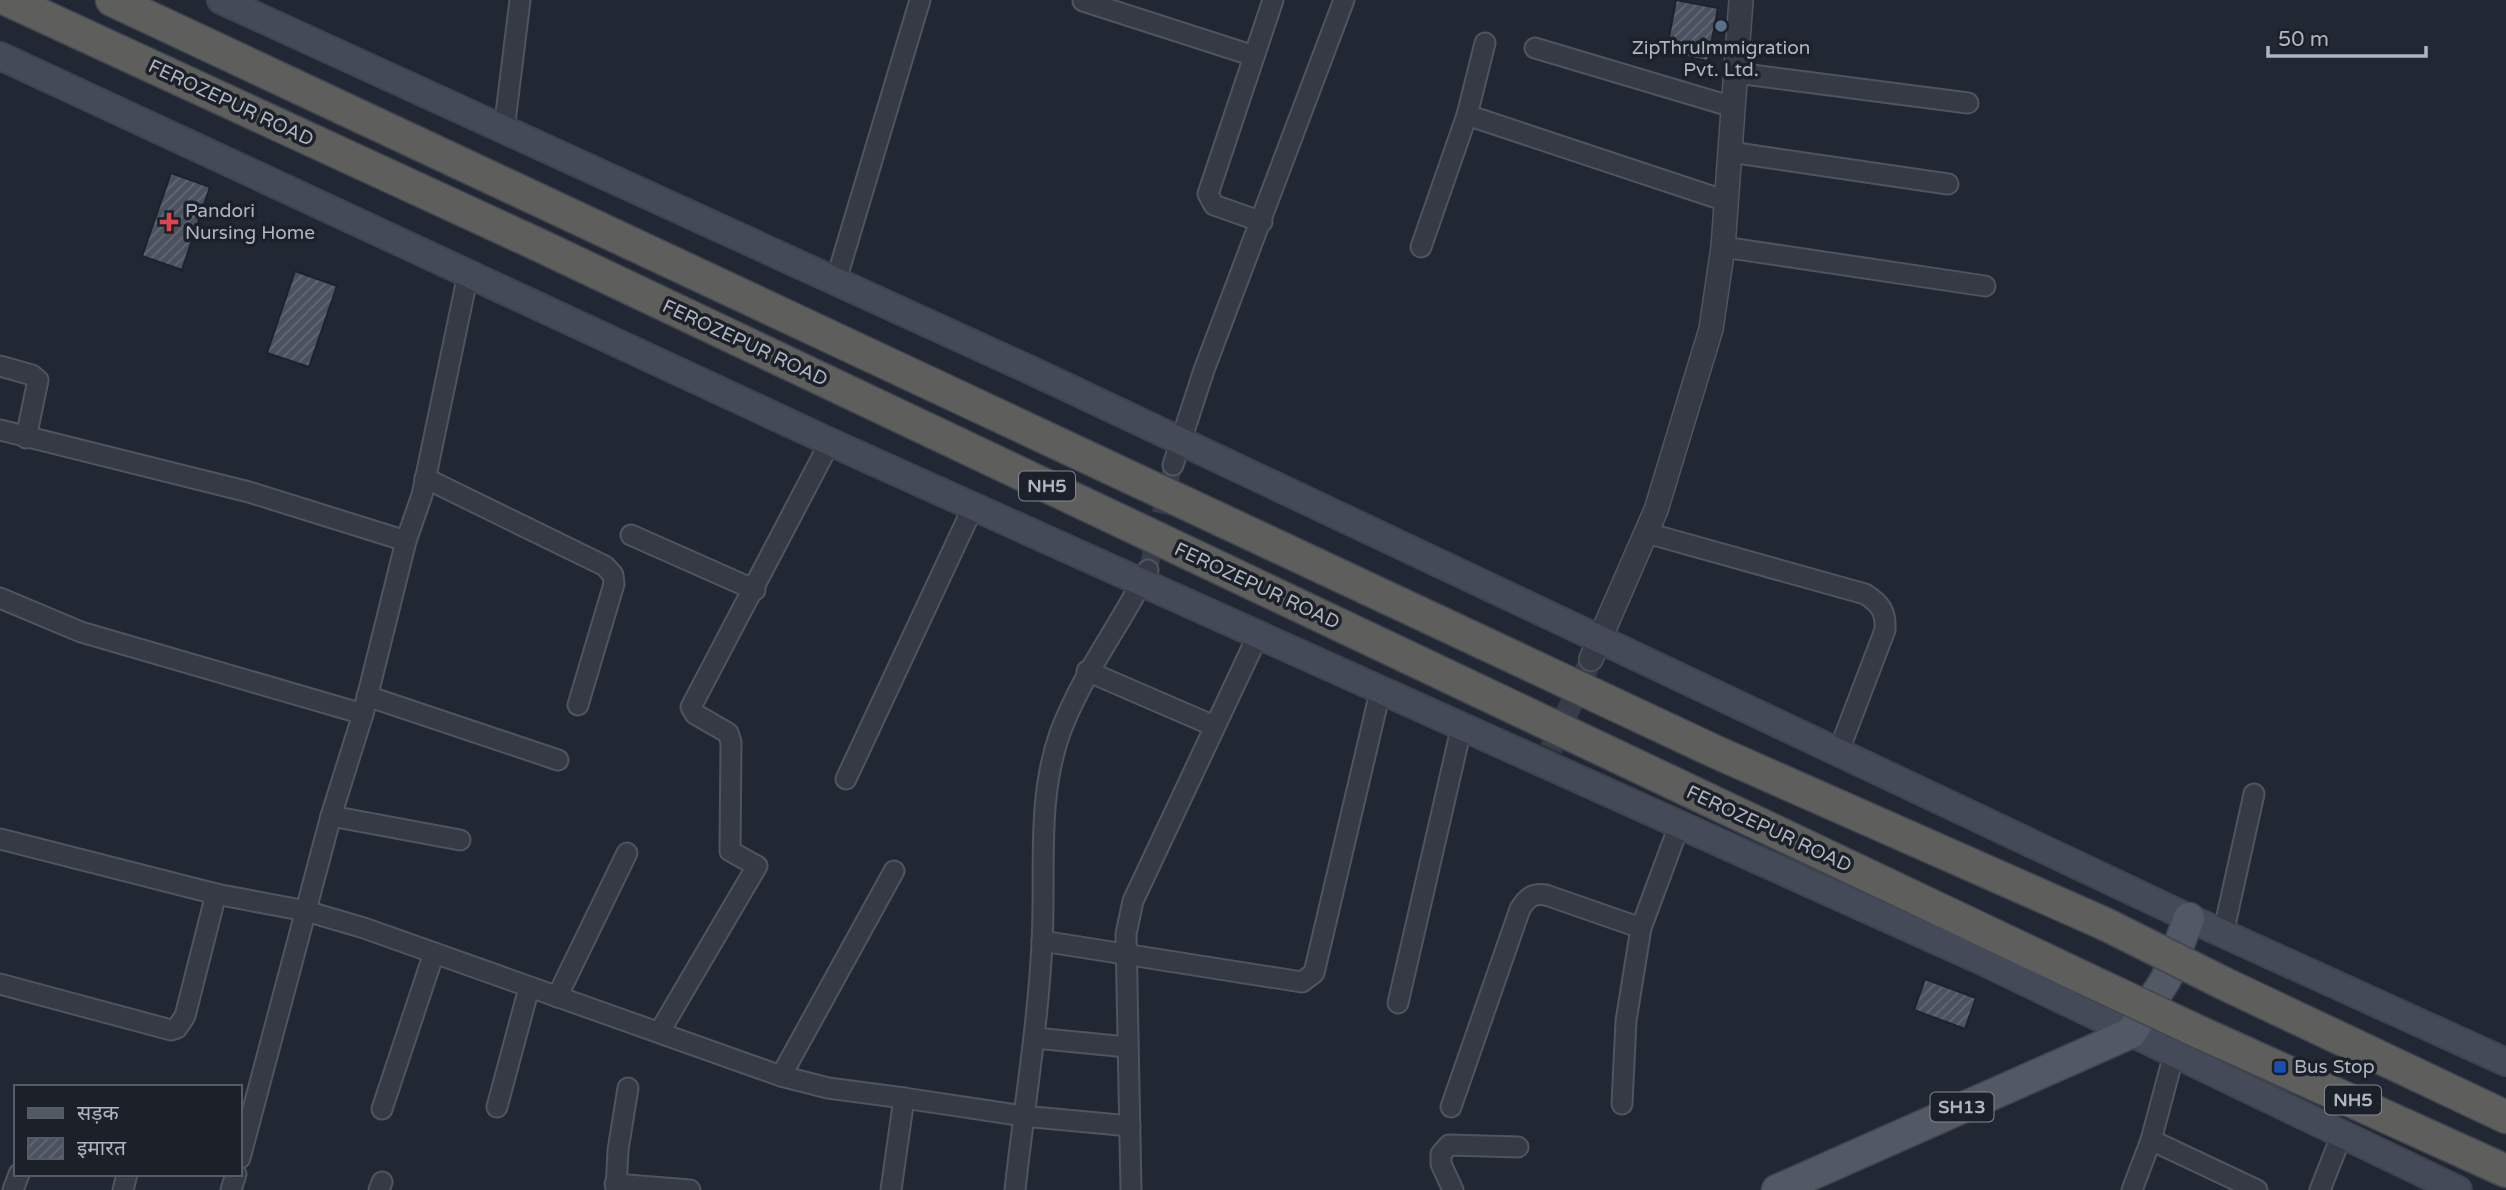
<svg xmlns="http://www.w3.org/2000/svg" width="2506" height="1190" font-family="'Varela Round','Noto Sans Devanagari',sans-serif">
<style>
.building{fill:url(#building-hatch);stroke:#1d222b;stroke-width:2}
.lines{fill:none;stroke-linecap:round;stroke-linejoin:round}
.minor-tunnel{stroke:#373d48;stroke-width:19;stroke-dasharray:19 10;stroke-linecap:butt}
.tertiary-tunnel{stroke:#373d48;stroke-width:23;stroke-dasharray:23 11;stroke-linecap:butt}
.minor-casing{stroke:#4f555f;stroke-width:23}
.tertiary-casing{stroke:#4f555f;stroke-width:26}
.secondary-casing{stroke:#3e444e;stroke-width:30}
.primary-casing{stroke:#3e444e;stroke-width:33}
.trunk-casing{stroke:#40454f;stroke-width:35}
.minor{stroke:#353a44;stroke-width:19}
.tertiary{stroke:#353a44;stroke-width:23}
.secondary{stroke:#444a57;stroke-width:26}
.primary{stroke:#535964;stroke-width:30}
.trunk{stroke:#5e5e5c;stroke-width:32}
.trunk-bridge-casing{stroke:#40454f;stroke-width:35;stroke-linecap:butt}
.trunk-bridge{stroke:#5e5e5c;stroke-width:32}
.service-dot{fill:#5c6f8a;stroke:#1b2029;stroke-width:2.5}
.health-dot{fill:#e0444e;stroke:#1b2029;stroke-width:2.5}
.transit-dot{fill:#1a4fb4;stroke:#1b2029;stroke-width:2.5}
.labels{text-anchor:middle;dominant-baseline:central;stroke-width:7;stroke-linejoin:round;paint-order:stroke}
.shield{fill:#1b2029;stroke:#838893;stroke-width:2}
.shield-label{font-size:18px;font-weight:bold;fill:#afb5c1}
.poi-label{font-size:19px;fill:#afb5c1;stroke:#1b2029;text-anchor:start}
.street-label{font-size:19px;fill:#afb5c1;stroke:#1b2029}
</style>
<defs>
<pattern id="building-hatch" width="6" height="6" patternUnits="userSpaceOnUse" patternTransform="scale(1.75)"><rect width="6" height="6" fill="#4b525f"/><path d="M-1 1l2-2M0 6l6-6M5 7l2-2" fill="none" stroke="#626974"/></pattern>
</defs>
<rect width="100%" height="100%" fill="#222833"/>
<g class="building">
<path d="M1676,0L1718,8L1708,61L1666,53Z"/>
<path d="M171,173L210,187L182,270L142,256Z"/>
<path d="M295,271L337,286L309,367L267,353Z"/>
<path d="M1925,979L1976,998L1965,1029L1914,1010Z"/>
</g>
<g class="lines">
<path class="minor-tunnel" d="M1148,570L1173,465"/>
<path class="tertiary-tunnel" d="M1551,749L1591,659"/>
<g class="minor-casing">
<g id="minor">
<path d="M1083,1L1254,56"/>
<path d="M1485,43L1467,115L1726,201"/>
<path d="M1535,48L1733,107"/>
<path d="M1737,73L1968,103"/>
<path d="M504,130L520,0"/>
<path d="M1730,152L1948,184"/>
<path d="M1262,222L1214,205L1208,194L1273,0"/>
<path d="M1421,247L1467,115"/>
<path d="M1723,247L1985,286"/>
<path d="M835,284L920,0"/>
<path d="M0,366L32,375L38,380L26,438"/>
<path d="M0,430L249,492L406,541"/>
<path d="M1173,465L1204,370L1344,0"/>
<path d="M425,478L605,566L613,575L614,584L578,705"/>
<path d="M1647,533L1865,594C1881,604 1886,612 1885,630L1838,753"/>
<path d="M631,535L755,590"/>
<path d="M0,598L81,632L363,714"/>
<path d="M1087,671L1214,726"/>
<path d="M367,696L558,760"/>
<path d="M846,779L974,505"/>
<path d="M331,816L460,840"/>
<path d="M0,839L216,894L306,911L364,928L781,1076L828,1088L904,1098L891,1190"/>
<path d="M2223,934L2254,794"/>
<path d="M1042,941L1302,982L1314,973L1381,688"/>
<path d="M0,984L171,1030L177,1028L185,1016L216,894"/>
<path d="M557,997L627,853"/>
<path d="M1398,1003L1462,725"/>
<path d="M660,1031L757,866L730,851L731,742L728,733L695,714L691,707L830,442"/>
<path d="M1035,1038L1127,1047"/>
<path d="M781,1076L894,871"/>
<path d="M904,1098L1023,1116L1130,1126"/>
<path d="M1622,1104L1626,1021L1641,928L1680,823"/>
<path d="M497,1107L529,988"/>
<path d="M1451,1107L1520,909C1527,898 1532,893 1546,895L1641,928"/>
<path d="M382,1109L434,953"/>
<path d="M2151,1140L2257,1190"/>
<path d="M240,1158L331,816L363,714L406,541L422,495L468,274"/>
<path d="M615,1184L690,1190"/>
<path d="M13,1190L19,1174"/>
<path d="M123,1190L127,1174"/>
<path d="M231,1190L236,1174"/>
<path d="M379,1190L382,1182"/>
<path d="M616,1190L618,1150L628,1088"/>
<path d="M1015,1190C1024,1107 1038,1026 1042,943C1046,872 1036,801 1060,733C1082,674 1120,626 1148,570"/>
<path d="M1131,1190L1126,934L1133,901L1259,633"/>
<path d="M1453,1190L1441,1164V1154L1449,1145L1518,1147"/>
<path d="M2132,1190L2151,1140L2174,1054"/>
<path d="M2320,1190L2342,1134"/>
</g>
</g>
<g class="tertiary-casing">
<path id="tertiary" d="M1591,659L1656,510L1711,329L1723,247L1741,0"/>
</g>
<g class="secondary-casing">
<g id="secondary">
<path d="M221,0L1041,375L2189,918L2506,1062"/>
<path d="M0,56L830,442L1978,959L2458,1190"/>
</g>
</g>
<g class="primary-casing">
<path id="primary" d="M1777,1190L2131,1033L2166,979L2189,918"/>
</g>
<g class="trunk-casing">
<g id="trunk">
<path d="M8,0L541,246L2084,978"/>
<path d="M112,0L1716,752L2105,924"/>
<path d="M2223,983L2506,1117"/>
<path d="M2199,1032L2506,1171"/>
</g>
</g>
<use href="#minor" class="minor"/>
<use href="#tertiary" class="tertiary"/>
<use href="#secondary" class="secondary"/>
<use href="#primary" class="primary"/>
<use href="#trunk" class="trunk"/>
<g class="trunk-bridge-casing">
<g id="trunk-bridge">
<path d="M2105,924L2223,983"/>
<path d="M2084,978L2199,1032"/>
</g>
</g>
<use href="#trunk-bridge" class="trunk-bridge"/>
</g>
<circle class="service-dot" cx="1721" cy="26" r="7"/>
<path class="health-dot" d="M165.5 211.5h7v7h7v7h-7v7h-7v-7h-7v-7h7z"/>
<rect class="transit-dot" x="2273" y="1060" width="14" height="14" rx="3.5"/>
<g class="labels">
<g class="shield">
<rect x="1019" y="471.5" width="56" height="29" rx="5"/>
<rect x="2325" y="1085.5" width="56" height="29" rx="5"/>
<rect x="1930.5" y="1092.5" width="63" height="29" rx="5"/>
</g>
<g class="shield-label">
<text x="1047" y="486">NH5</text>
<text x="2353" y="1100">NH5</text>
<text x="1962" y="1107">SH13</text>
</g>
<g class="poi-label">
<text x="1721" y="48" text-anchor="middle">ZipThruImmigration<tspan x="1721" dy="22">Pvt. Ltd.</tspan></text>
<text x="185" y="211">Pandori<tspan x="185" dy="22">Nursing Home</tspan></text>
<text x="2294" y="1067">Bus Stop</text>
</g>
<g class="street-label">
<text transform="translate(231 103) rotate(25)">FEROZEPUR ROAD</text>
<text transform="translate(745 343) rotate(25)">FEROZEPUR ROAD</text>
<text transform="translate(1257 586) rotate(25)">FEROZEPUR ROAD</text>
<text transform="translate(1769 829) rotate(25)">FEROZEPUR ROAD</text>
</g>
</g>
<rect x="14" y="1085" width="228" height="91" fill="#1b2029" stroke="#565c66" stroke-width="2"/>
<rect x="28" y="1108" width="35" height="10" fill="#535964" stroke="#565c66" stroke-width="2"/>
<text x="77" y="1120" font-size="21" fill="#afb5c1">सड़क</text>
<rect x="28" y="1138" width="35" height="21" fill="url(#building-hatch)" stroke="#565c66" stroke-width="2"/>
<text x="77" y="1155" font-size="21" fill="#afb5c1">इमारत</text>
<path d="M2268 46v10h158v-10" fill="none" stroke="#afb5c1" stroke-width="3.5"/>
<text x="2278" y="46" font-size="21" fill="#afb5c1" stroke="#1b2029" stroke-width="5" paint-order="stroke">50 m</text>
</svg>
